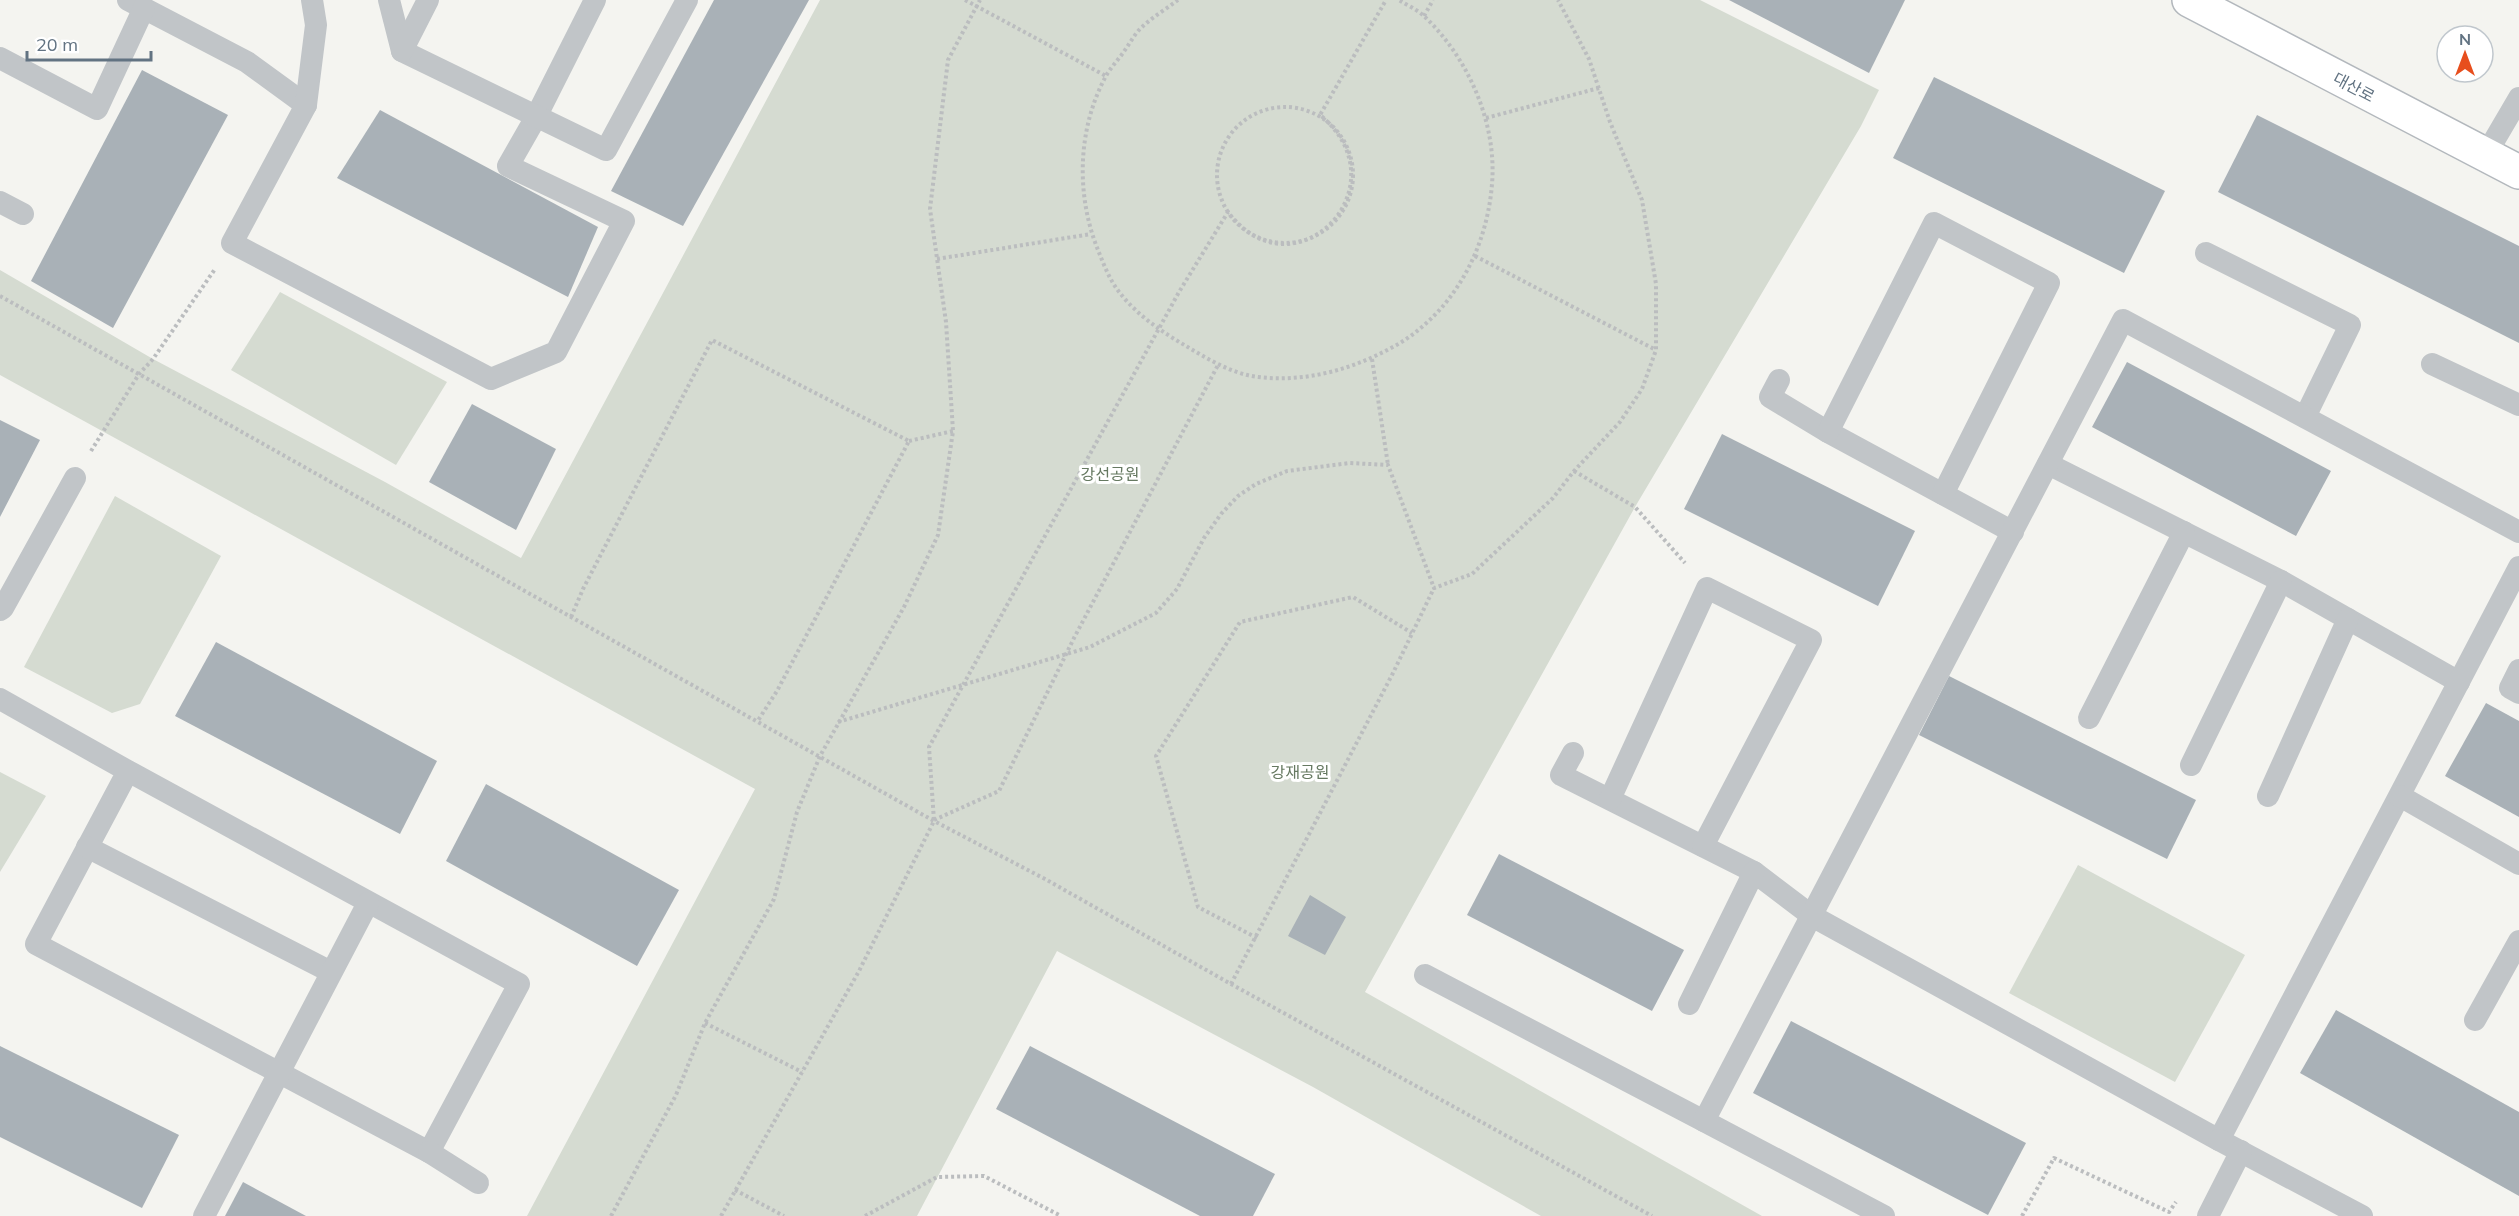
<svg xmlns="http://www.w3.org/2000/svg" width="2519" height="1216" font-family="Mulish,'Noto Sans KR',sans-serif">
<style>
.green{fill:#d5dbd1}
.building{fill:#a9b1b7}
.lines{fill:none;stroke-linecap:round;stroke-linejoin:round}
.secondary-casing{stroke:#b3b8bd;stroke-width:36}
.path{stroke:#bbbdbf;stroke-width:4;stroke-dasharray:3 3;stroke-linecap:butt}
.service{stroke:#c1c5c8;stroke-width:22}
.secondary{stroke:#fff;stroke-width:33}
.labels{text-anchor:middle;dominant-baseline:central;stroke-width:6;stroke-linejoin:round;paint-order:stroke}
.street-label{font-size:16px;fill:#627382;stroke:#fff}
.park-label{font-size:16px;fill:#667961;stroke:#fff}
</style>
<rect width="100%" height="100%" fill="#f4f4f0"/>
<g class="green">
<path d="M820,0H1700L1879,90L1861,126L1635,507L1365,992L1762,1216H1541L1313,1087L1057,951L917,1216H527L755,789L0,375V270L153,359L385,482L521,558Z"/>
<path d="M280,292L447,382L396,465L231,370Z"/>
<path d="M115,496L221,556L140,704L112,713L24,667Z"/>
<path d="M0,772L46,796L0,872Z"/>
<path d="M2078,865L2245,955L2175,1082L2009,993Z"/>
</g>
<g class="building">
<path d="M714,0H809L683,226L611,191Z"/>
<path d="M1729,0H1905L1869,73Z"/>
<path d="M142,70L228,115L113,328L31,281Z"/>
<path d="M1934,77L2165,191L2124,273L1893,158Z"/>
<path d="M380,110L598,227L568,297L337,178Z"/>
<path d="M2257,115L2519,246V343L2218,192Z"/>
<path d="M2127,362L2331,471L2296,536L2092,427Z"/>
<path d="M472,404L556,449L516,530L429,482Z"/>
<path d="M0,420L40,440L0,517Z"/>
<path d="M1722,434L1915,531L1878,606L1684,509Z"/>
<path d="M216,642L437,761L400,834L175,716Z"/>
<path d="M1949,676L2196,800L2167,859L1919,735Z"/>
<path d="M2486,703L2519,721V817L2445,776Z"/>
<path d="M486,784L679,890L637,966L446,861Z"/>
<path d="M1499,854L1684,950L1652,1011L1467,915Z"/>
<path d="M1310,895L1346,917L1325,955L1288,936Z"/>
<path d="M2336,1010L2519,1112V1196L2300,1073Z"/>
<path d="M1791,1021L2026,1143L1988,1215L1753,1093Z"/>
<path d="M0,1046L179,1135L142,1208L0,1137Z"/>
<path d="M1030,1046L1275,1174L1253,1216H1200L996,1109Z"/>
<path d="M243,1182L306,1216H225Z"/>
</g>
<g class="lines">
<g class="secondary-casing">
<path id="secondary" d="M2189,0L2519,172"/>
</g>
<g class="path">
<path d="M965,0L1106,76"/>
<path d="M1178,0C1166,9 1151,18 1140,29C1134,35 1130,43 1125,50C1119,59 1111,67 1106,76C1077,129 1076,196 1098,250C1104,265 1110,281 1120,293C1137,315 1162,332 1186,346C1208,359 1232,374 1258,377C1308,383 1357,368 1400,343C1455,309 1487,248 1492,184C1497,124 1469,59 1425,17C1418,10 1407,5 1399,0"/>
<path d="M1424,16L1433,0"/>
<circle cx="1285" cy="175" r="68"/>
<path d="M1486,118L1599,88"/>
<path d="M1475,256L1656,350"/>
<path d="M937,259L1091,234"/>
<path d="M0,296L934,821L1045,879L1231,984L1652,1216"/>
<path d="M1372,359L1388,465"/>
<path d="M909,441L953,431"/>
<path d="M91,451L139,374L153,359L215,269"/>
<path d="M1574,471L1635,507L1685,563"/>
<path d="M571,617L583,589L712,340L909,441L777,691L757,722"/>
<path d="M838,722L1090,647L1156,613L1177,589L1204,538L1221,514L1238,496L1256,484L1287,471L1350,463L1388,465L1434,588L1472,574L1553,498L1574,471L1620,422L1642,389L1656,350V284L1642,200L1610,122L1589,59L1558,0"/>
<path d="M934,820L999,791L1074,638L1218,365"/>
<path d="M1257,938L1198,907L1156,756L1240,622L1353,597L1412,633"/>
<path d="M1231,984L1393,673L1434,588"/>
<path d="M705,1023L802,1072"/>
<path d="M735,1190L784,1216"/>
<path d="M611,1216L676,1095L705,1023L774,899L797,812L820,756L904,607L938,535L953,431L946,322L930,209L948,60L980,0"/>
<path d="M721,1216L859,971L934,821L929,747L1179,292L1228,212C1294,300 1406,186 1320,115L1386,0"/>
<path d="M865,1216L937,1177L984,1176L1061,1216"/>
<path d="M2022,1216L2054,1158L2169,1212L2176,1202"/>
</g>
<g class="service">
<path d="M128,0L247,62L306,105"/>
<path d="M312,0L316,25L306,105L232,243L491,379L556,352L624,221L508,166L536,117L595,0"/>
<path d="M389,0L402,51L606,150L687,0"/>
<path d="M402,51L428,0"/>
<path d="M0,58L97,109L144,8"/>
<path d="M2485,156L2519,98"/>
<path d="M0,202L23,214"/>
<path d="M2206,253L2350,325L2305,417"/>
<path d="M2432,364L2519,405"/>
<path d="M1779,380L1770,397L1828,432L2013,532"/>
<path d="M1828,432L1934,223L2049,283L1943,494"/>
<path d="M2048,464L2281,581L2459,682"/>
<path d="M0,610L3,608L75,478"/>
<path d="M2519,670L2510,688L2519,693"/>
<path d="M0,699L128,771L519,984L429,1152L36,944L128,771"/>
<path d="M2089,718L2184,532"/>
<path d="M1573,753L1561,775L1754,872L1812,916L2219,1140L2519,567"/>
<path d="M2191,765L2281,581"/>
<path d="M2268,796L2348,619"/>
<path d="M2400,796L2519,864"/>
<path d="M1610,799L1707,588L1811,640L1703,846"/>
<path d="M87,847L331,972"/>
<path d="M1425,975L1704,1121"/>
<path d="M1689,1004L1754,872"/>
<path d="M2475,1020L2519,941"/>
<path d="M2219,1140L2362,1216"/>
<path d="M429,1152L478,1183"/>
<path d="M204,1216L368,903"/>
<path d="M1884,1216L1704,1121L2123,320L2519,532"/>
<path d="M2208,1216L2241,1151"/>
</g>
<use href="#secondary" class="secondary"/>
</g>
<g class="labels">
<g class="street-label">
<text transform="translate(2354 87) rotate(28)">대산로</text>
</g>
<g class="park-label">
<text x="1110" y="474">강선공원</text>
<text x="1300" y="772">강재공원</text>
</g>
</g>
<g transform="translate(2465 54)"><circle r="28" fill="#ffffff" stroke="#c0c7cd" stroke-width="1.5"/>
<path d="M0-4.5L10 22L0 15L-10 22Z" fill="#e74e1d"/>
<text y="-9" font-size="16" font-weight="bold" text-anchor="middle" fill="#627382">N</text>
</g>
<path d="M27 51v9h124v-9" fill="none" stroke="#627382" stroke-width="3"/>
<text x="36" y="51" font-size="18" fill="#627382" stroke="#ffffff" stroke-width="4.5" paint-order="stroke">20 m</text>
</svg>
